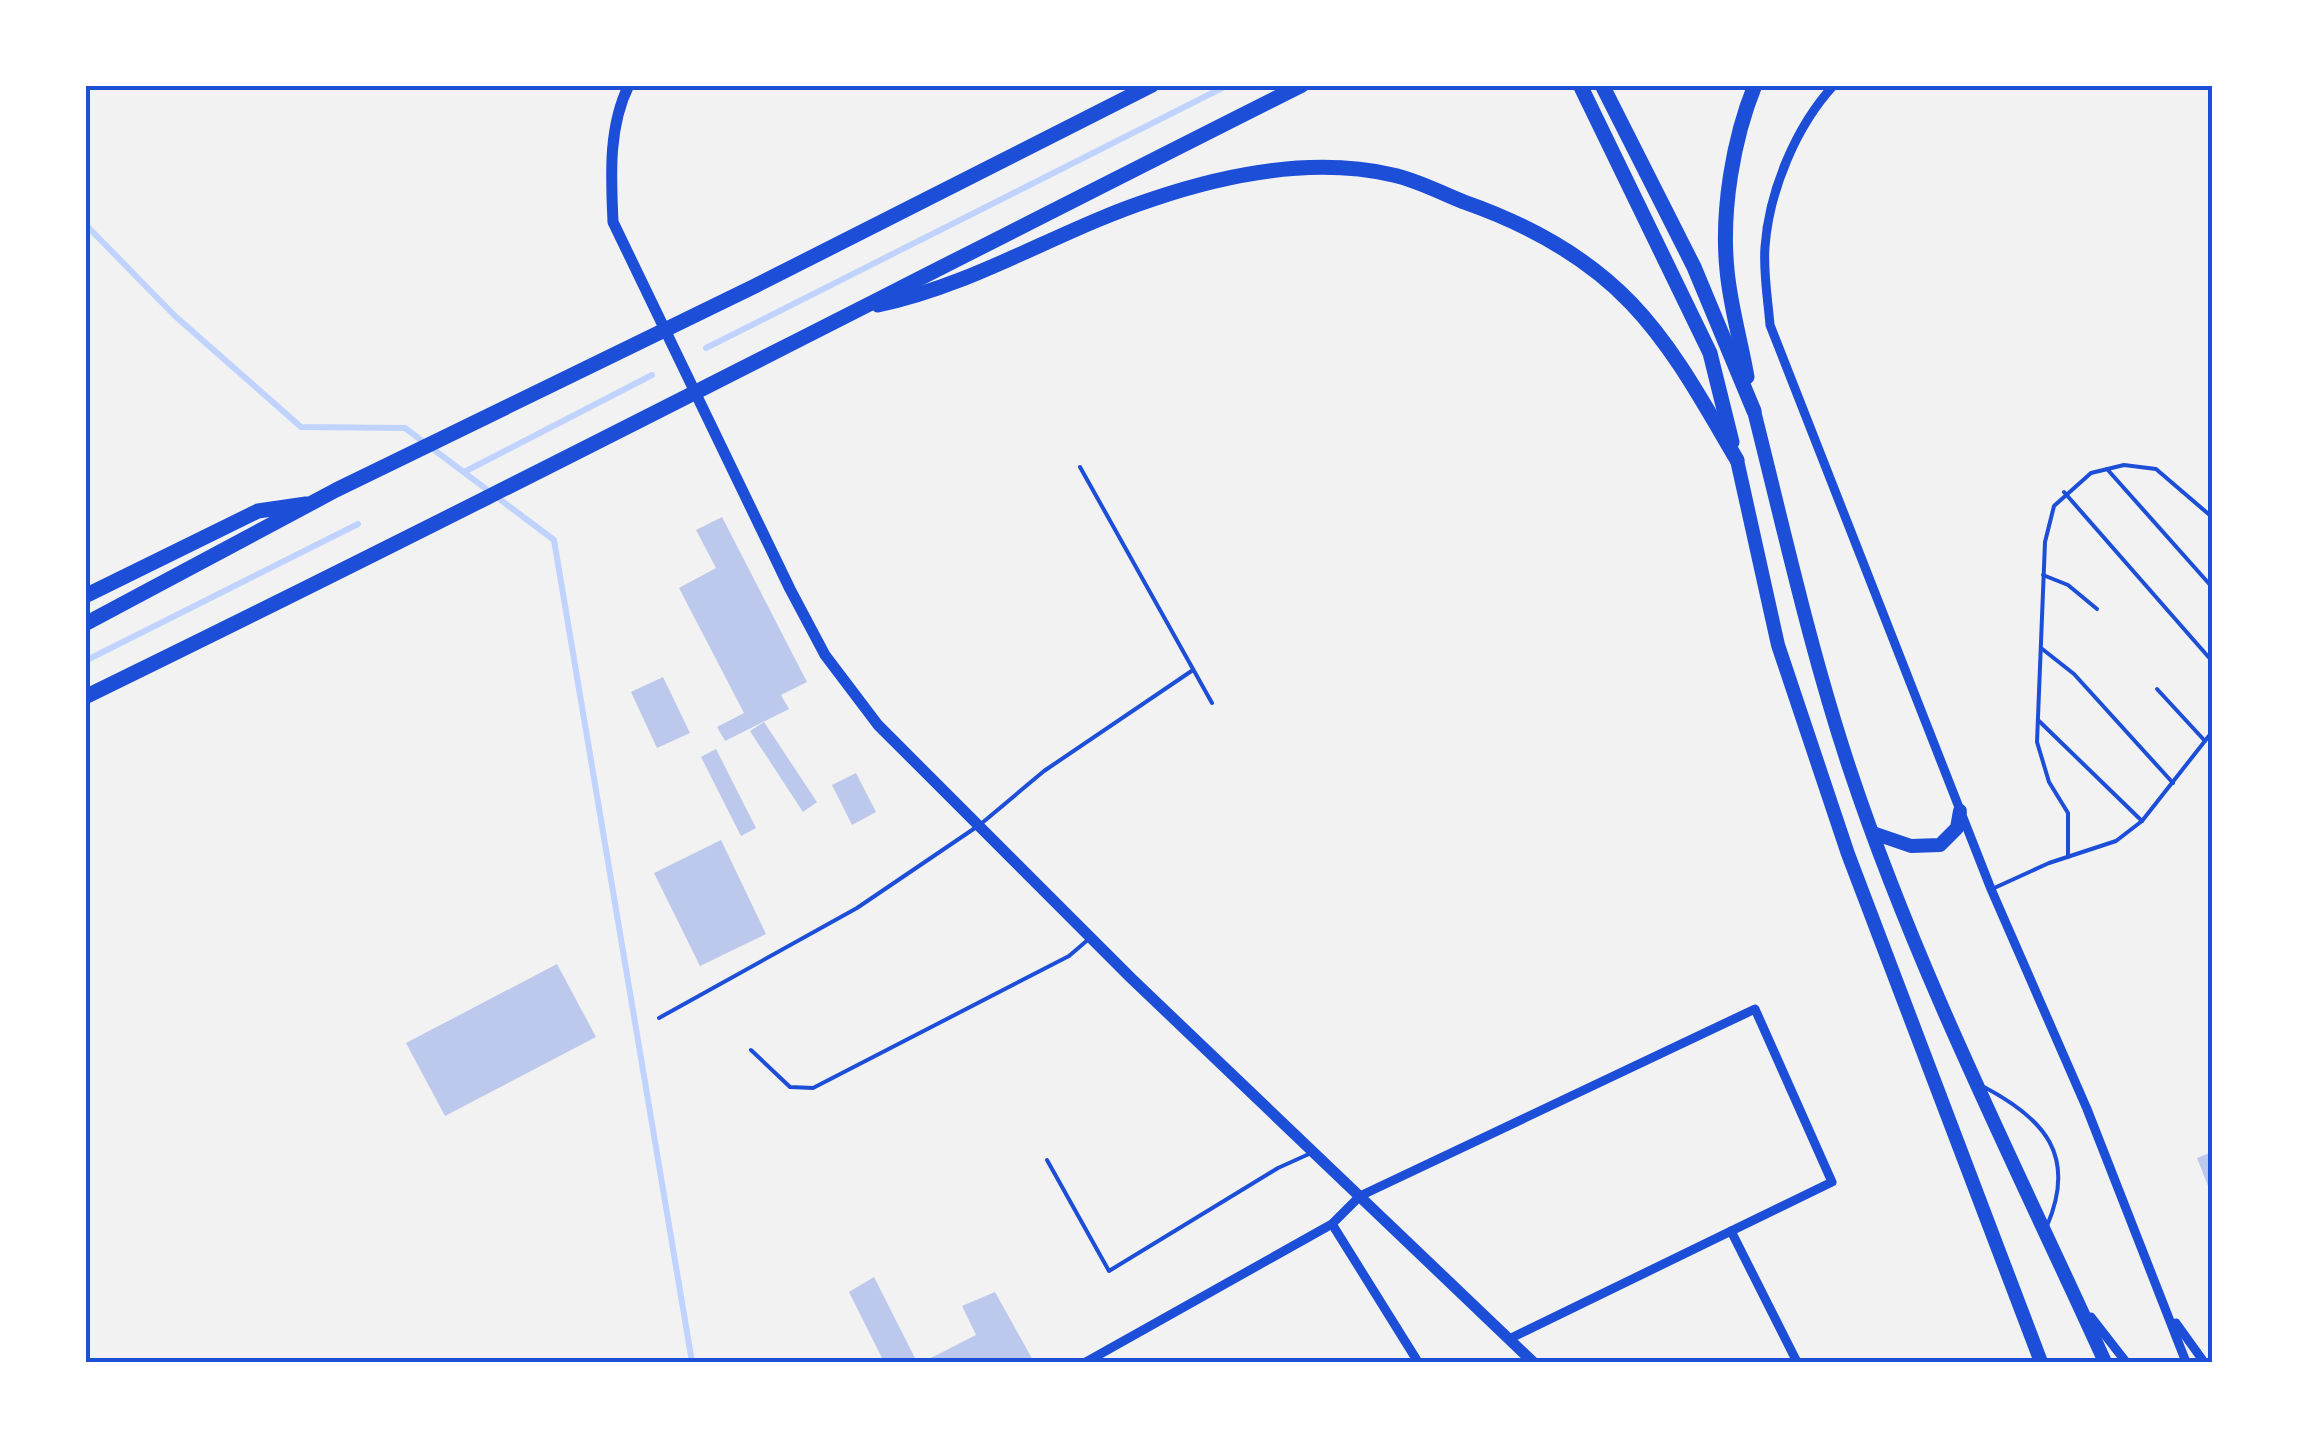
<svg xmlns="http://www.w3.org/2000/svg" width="2297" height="1447" font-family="Poppins,sans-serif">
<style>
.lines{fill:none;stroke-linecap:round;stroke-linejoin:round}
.stream{stroke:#bfd3fe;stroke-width:6}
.building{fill:#bdc9ec}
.service{stroke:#1d4ed8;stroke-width:4}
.minor{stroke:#1d4ed8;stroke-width:9}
.tertiary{stroke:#1d4ed8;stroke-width:11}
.primary{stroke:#1d4ed8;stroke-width:14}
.motorway{stroke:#1d4ed8;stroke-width:15}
.neatline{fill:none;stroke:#1d4ed8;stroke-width:4}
</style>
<rect width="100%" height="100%" fill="#f2f2f2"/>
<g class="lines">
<g class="stream">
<path d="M85,224L175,316L301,427L405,428L554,540L692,1362"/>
<path d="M706,348L1228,85"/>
<path d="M464,472L652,375"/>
<path d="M85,661L358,524"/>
</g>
</g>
<g class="building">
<path d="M722,517L807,682L781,695L789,709L725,741L717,727L744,713L679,588L716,568L696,530Z"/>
<path d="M663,677L690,733L657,748L631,692Z"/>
<path d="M764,722L817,802L803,812L750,731Z"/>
<path d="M716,749L756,828L741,836L701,757Z"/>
<path d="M856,773L876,812L852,825L832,785Z"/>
<path d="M721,840L766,934L700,966L654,873Z"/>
<path d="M557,964L596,1037L445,1116L406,1043Z"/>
<path d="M2212,1152V1196L2197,1158Z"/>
<path d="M874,1277L917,1362H884L849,1292Z"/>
<path d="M995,1292L1034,1362H923L976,1335L962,1306Z"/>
</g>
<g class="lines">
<g class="service">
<path d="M1080,467L1212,703"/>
<path d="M2107,469L2212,587"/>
<path d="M2064,492L2212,661"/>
<path d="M2043,575L2068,585L2097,609"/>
<path d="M2041,648L2074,674L2173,783"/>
<path d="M2157,689L2205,741"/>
<path d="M2038,720L2142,821"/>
<path d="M982,823L1044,771L1193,670"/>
<path d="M2068,857V813L2049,782L2037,742L2045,542L2054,506L2091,473L2124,465L2156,469L2212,517"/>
<path d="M1992,889L2049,863L2116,841L2142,821L2212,732"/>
<path d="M659,1018L857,908L975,828"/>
<path d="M751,1050L790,1087L813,1088L1069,956L1090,938"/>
<path d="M1984,1087C2045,1119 2077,1156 2047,1226"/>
<path d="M1047,1160L1109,1271L1278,1168L1309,1154"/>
</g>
<g class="minor">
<path d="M1834,85C1796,126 1769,191 1765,247C1763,272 1768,300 1770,325L1991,889L2087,1109L2186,1362"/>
<path d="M1332,1224L1418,1362"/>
<path d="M1731,1231L1797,1362"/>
<path d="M2091,1317L2126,1362"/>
<path d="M2176,1323L2204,1362"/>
<path d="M1086,1362L1332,1224L1360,1196L1755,1009L1832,1182L1509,1339"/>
</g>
<path class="tertiary" d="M629,85C608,127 611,176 613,222L790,589L825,655L878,725L1131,978L1533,1362"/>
<g class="primary">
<path d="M1754,411C1784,530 1811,653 1850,770C1918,974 2016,1166 2105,1362"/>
<path d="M1737,460L1778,645L1848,854L2041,1362"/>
<path d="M1873,833L1911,846L1940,845L1957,828L1960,811"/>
</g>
<g class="motorway">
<path d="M1580,85L1710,353L1732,442"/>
<path d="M1602,85L1694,267L1754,411"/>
<path d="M878,305C977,284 1058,230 1153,199C1227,174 1315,157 1393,175C1417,180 1441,193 1464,202C1524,223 1586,256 1631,303C1675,349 1705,406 1737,460"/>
<path d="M1747,377C1741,342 1730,305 1727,270C1721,211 1733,139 1755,85"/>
<path d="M85,596L258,511L306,504"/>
<path d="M85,624L336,490L755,286L1152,85"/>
<path d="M85,697C493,498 896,289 1302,85"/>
</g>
</g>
<rect width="2297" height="1447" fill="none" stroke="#ffffff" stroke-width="175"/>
<rect x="88" y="88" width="2122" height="1272" class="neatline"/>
</svg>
